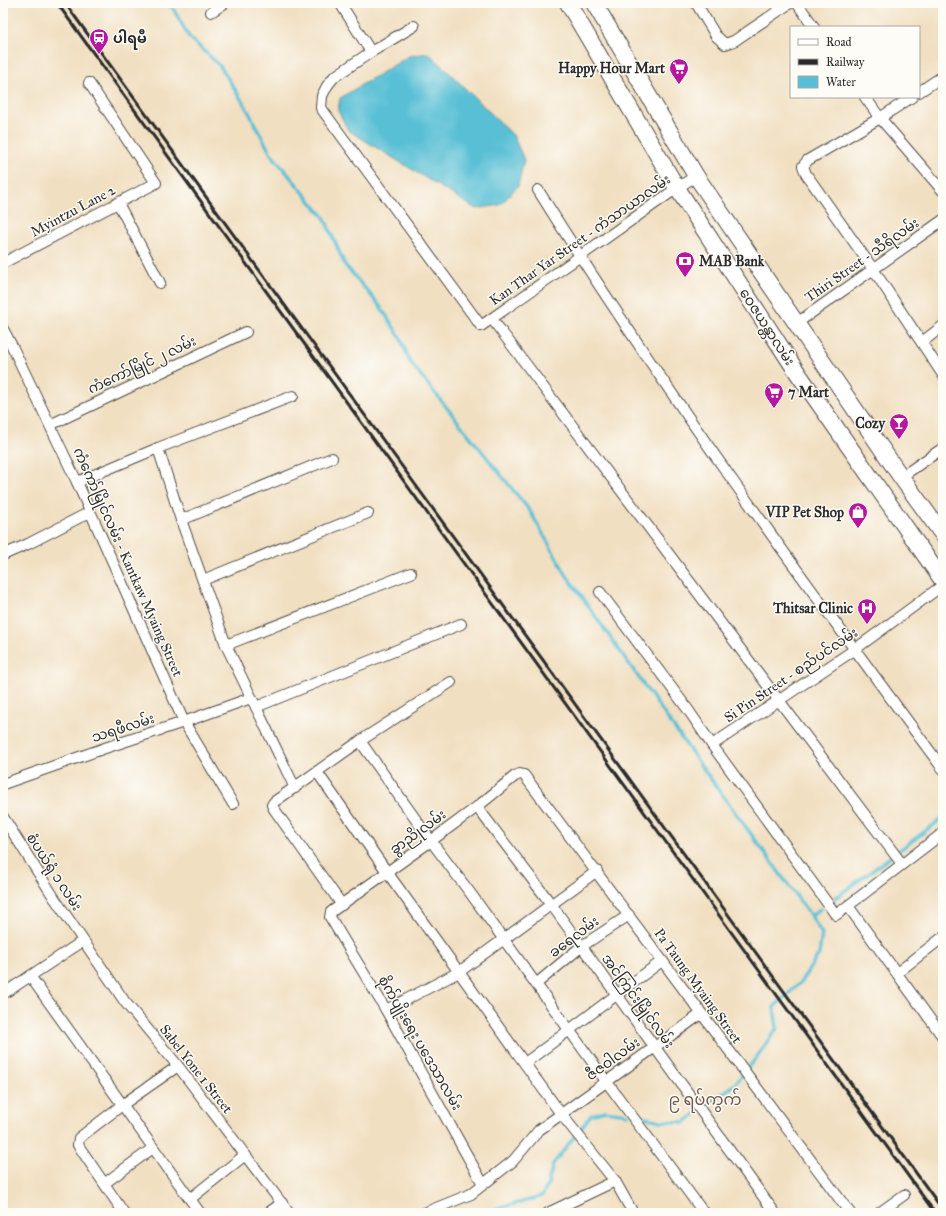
<svg xmlns="http://www.w3.org/2000/svg" width="946" height="1216" font-family="'IM FELL Great Primer','Noto Sans Myanmar',serif">
<style>
.water{fill:#58bfd5;stroke:#427580}
.lines{fill:none;stroke-linecap:round;stroke-linejoin:round}
.stream{stroke:#58bfd5;stroke-width:3.5}
.minor-casing{stroke:#494642;stroke-width:12}
.primary-casing{stroke:#494642;stroke-width:18}
.minor{stroke:#fff;stroke-width:10}
.primary{stroke:#fff;stroke-width:16}
.rail{stroke:#2b2b2b;stroke-width:3}
.labels{text-anchor:middle;dominant-baseline:central;stroke-width:3;stroke-linejoin:round;paint-order:stroke}
.poi-label{font-size:14px;font-weight:bold;fill:#2b2b2b;stroke:#fdfcf7;text-anchor:end}
.street-label{font-size:14px;fill:#2b2b2b;stroke:#fdfcf7}
.quarter-label{font-size:16px;fill:#71574b;stroke:#fdfcf7}
</style>
<rect width="100%" height="100%" fill="#fdfcf7"/>
<filter id="ink" filterUnits="userSpaceOnUse"><feTurbulence type="fractalNoise" baseFrequency=".025" numOctaves="2"/><feDisplacementMap in="SourceGraphic" scale="8" xChannelSelector="R" yChannelSelector="G"/><feConvolveMatrix kernelMatrix="1 2 1 2 8 2 1 2 1" color-interpolation-filters="sRGB"/></filter>
<filter id="wash" filterUnits="userSpaceOnUse"><feTurbulence type="fractalNoise" baseFrequency=".012" numOctaves="4" result="noise"/><feDisplacementMap in="SourceGraphic" scale="16" xChannelSelector="R" yChannelSelector="G"/><feGaussianBlur stdDeviation="0.9" result="paint"/><feColorMatrix in="noise" values="0 0 0 0 0 0 0 0 0 0 0 0 0 0 0 0 0 1.4 0 .05"/><feComposite in="paint" operator="in"/></filter>
<g filter="url(#wash)">
<rect width="100%" height="100%" fill="#f1dfc1"/>
<path class="water" d="M429,53L513,135L524,160L518,186L500,205L476,209L348,130L338,111L340,98L409,56Z"/>
<g class="lines">
<g class="stream">
<path d="M170,3L189,37L220,66L246,107L271,154L324,217L345,265L380,306L400,337L410,362L530,511L567,576L699,763L811,916L822,934L819,954L800,983L774,1007L777,1028L756,1058L734,1085L685,1122L661,1121L634,1115"/>
<path d="M835,898L943,818"/>
<path d="M811,916L820,909"/>
<path d="M493,1213L495,1209L534,1199L543,1195L548,1184L553,1164L591,1115L605,1111L628,1114"/>
</g>
</g>
</g>
<g filter="url(#ink)">
<g class="lines">
<g class="minor-casing">
<g id="minor">
<path d="M340,3L371,52"/>
<path d="M696,3L716,36L725,44L734,41L790,3"/>
<path d="M797,3L814,27"/>
<path d="M211,12L225,3"/>
<path d="M414,26L371,52L334,77L327,86L322,96L321,108L481,326L677,188L696,176"/>
<path d="M919,92L943,76"/>
<path d="M865,97L880,118L943,191"/>
<path d="M912,97L880,118L808,160L803,166L806,174L873,269L943,375"/>
<path d="M538,190C663,390 803,580 943,769"/>
<path d="M118,203L160,283"/>
<path d="M3,263L156,183L89,83"/>
<path d="M492,319L902,864"/>
<path d="M797,323L943,220"/>
<path d="M3,329L12,346L77,482L184,722L233,804"/>
<path d="M922,342L943,326"/>
<path d="M50,425L246,332"/>
<path d="M158,448L181,520L226,645L295,788"/>
<path d="M901,477L943,448"/>
<path d="M77,482L158,448L293,396"/>
<path d="M181,520L332,458"/>
<path d="M3,555L28,544L90,512"/>
<path d="M203,580L368,513"/>
<path d="M600,592L689,711L712,745L836,915L943,833"/>
<path d="M226,645L411,573"/>
<path d="M256,707L461,624"/>
<path d="M360,741L431,841L471,894L606,1081L704,1213"/>
<path d="M712,745L854,650L943,585"/>
<path d="M317,772L387,872L561,1114L615,1181L633,1213"/>
<path d="M3,784L105,748L184,722L251,698"/>
<path d="M477,807L551,904L775,1213"/>
<path d="M3,817L55,899L125,1002L178,1066L289,1213"/>
<path d="M342,905L274,809L272,805L274,802L360,741L451,682"/>
<path d="M848,906L943,1037"/>
<path d="M897,973L943,937"/>
<path d="M30,976L200,1213"/>
<path d="M536,984L582,946L629,915"/>
<path d="M3,994L83,941"/>
<path d="M386,1010L459,972L597,871"/>
<path d="M525,1063L662,961"/>
<path d="M105,1183L153,1148"/>
<path d="M483,1184L386,1010L330,917L331,912L431,841L477,807L515,776L520,774L524,775L850,1213"/>
<path d="M190,1199L245,1155"/>
<path d="M124,1213L78,1145L79,1138L122,1105L178,1066"/>
<path d="M268,1213L282,1203"/>
<path d="M424,1213L471,1194L513,1161L539,1130L701,1014"/>
<path d="M548,1213L615,1181"/>
<path d="M879,1213L904,1195"/>
</g>
</g>
<g class="primary-casing">
<g id="primary">
<path d="M568,3L677,188L797,372L943,581"/>
<path d="M594,3L696,176L901,477L943,535"/>
</g>
</g>
<use href="#minor" class="minor"/>
<use href="#primary" class="primary"/>
<g class="rail">
<path d="M57,3L935,1213"/>
<path d="M65,3L943,1210"/>
</g>
</g>
</g>
<defs>
<g id="station-pin" transform="scale(1)"><path d="M0 17L-7.5 6A9.5 9.5 0 1 1 7.5 6Z" fill="#b5179e" stroke="#fdfcf7"/><path d="M-3-6H3Q5-6 5-4V2Q5 4 3 4L4.5 6H3L1.5 4h-3L-3 6H-4.5L-3 4Q-5 4-5 2V-4Q-5-6-3-6ZM-3.5-4v3h7v-3ZM-3.5 1v1.5H-2V1ZM2 1v1.5H3.5V1Z" fill="#fff"/></g>
<g id="supermarket-pin" transform="scale(1)"><path d="M0 17L-7.5 6A9.5 9.5 0 1 1 7.5 6Z" fill="#b5179e" stroke="#fdfcf7"/><path d="M-6-5.5h2.5l.6 2H6L4.5 2H-2.5L-4.4-4H-6ZM-1.5 3.2a1.3 1.3 0 1 0 .1 0ZM3 3.2a1.3 1.3 0 1 0 .1 0Z" fill="#fff"/></g>
<g id="bank-pin" transform="scale(1)"><path d="M0 17L-7.5 6A9.5 9.5 0 1 1 7.5 6Z" fill="#b5179e" stroke="#fdfcf7"/><path d="M-6-4H6V4H-6ZM0-2.3a2.3 2.3 0 1 0 0 4.6a2.3 2.3 0 1 0 0-4.6Z" fill="#fff"/></g>
<g id="bar-pin" transform="scale(1)"><path d="M0 17L-7.5 6A9.5 9.5 0 1 1 7.5 6Z" fill="#b5179e" stroke="#fdfcf7"/><path d="M-6-5H6L.8 .8V4.5H3.5V6h-7V4.5H-.8V.8Z" fill="#fff"/></g>
<g id="shop-pin" transform="scale(1)"><path d="M0 17L-7.5 6A9.5 9.5 0 1 1 7.5 6Z" fill="#b5179e" stroke="#fdfcf7"/><path d="M-5-2.5h2.3a2.7 3.5 0 0 1 5.4 0H5L5.5 6h-11ZM-1.5-2.5h3a1.5 2.3 0 0 0-3 0Z" fill="#fff"/></g>
<g id="hospital-pin" transform="scale(1)"><path d="M0 17L-7.5 6A9.5 9.5 0 1 1 7.5 6Z" fill="#b5179e" stroke="#fdfcf7"/><path d="M-5-5h3v3.5h4V-5h3V5h-3V1.5h-4V5h-3Z" fill="#fff"/></g>
</defs>
<g fill-rule="evenodd">
<use href="#station-pin" x="99" y="38"/>
<use href="#supermarket-pin" x="679" y="68"/>
<use href="#bank-pin" x="685" y="261"/>
<use href="#supermarket-pin" x="774" y="392"/>
<use href="#bar-pin" x="899" y="423"/>
<use href="#shop-pin" x="858" y="512"/>
<use href="#hospital-pin" x="867" y="608"/>
</g>
<g class="labels">
<g class="poi-label">
<text x="113" y="38" text-anchor="start">ပါရမီ</text>
<text x="665" y="68">Happy Hour Mart</text>
<text x="699" y="261" text-anchor="start">MAB Bank</text>
<text x="788" y="392" text-anchor="start">7 Mart</text>
<text x="885" y="423">Cozy</text>
<text x="844" y="512">VIP Pet Shop</text>
<text x="853" y="608">Thitsar Clinic</text>
</g>
<g class="street-label">
<text transform="translate(73 211) rotate(-28)">Myintzu Lane 2</text>
<text transform="translate(580 240) rotate(-35)">Kan Thar Yar Street - ကံသာယာလမ်း</text>
<text transform="translate(862 260) rotate(-35)">Thiri Street - သီရိလမ်း</text>
<text transform="translate(767 327) rotate(57)">ဝေဇယန္တာလမ်း</text>
<text transform="translate(142 365) rotate(-25)">ကံကော်မြိုင် ၂ လမ်း</text>
<text transform="translate(128 562) rotate(66)">ကံကော်မြိုင်လမ်း - Kantkaw Myaing Street</text>
<text transform="translate(791 675) rotate(-34)">Si Pin Street - စည်ပင်လမ်း</text>
<text transform="translate(123 728) rotate(-18)">သရဖီလမ်း</text>
<text transform="translate(418 832) rotate(-36)">ခွာညိုလမ်း</text>
<text transform="translate(54 872) rotate(57)">စံပယ်ရုံ ၁ လမ်း</text>
<text transform="translate(574 937) rotate(-37)">ခရေလမ်း</text>
<text transform="translate(698 986) rotate(54)">Pa Taung Myaing Street</text>
<text transform="translate(638 1001) rotate(54)">အင်ကြင်းမြိုင်လမ်း</text>
<text transform="translate(420 1043) rotate(60)">စိုက်ပျိုးရေး ပဒေသာလမ်း</text>
<text transform="translate(613 1059) rotate(-36)">ဇီဇဝါလမ်း</text>
<text transform="translate(196 1069) rotate(52)">Sabel Yone 1 Street</text>
</g>
<g class="quarter-label">
<text x="705" y="1099">၉ ရပ်ကွက်</text>
</g>
</g>
<rect width="946" height="1216" fill="none" stroke="#fdfcf7" stroke-width="16"/>
<rect x="790" y="26" width="130" height="72" fill="#fdfcf7" stroke="#a9a8a5"/>
<rect x="798" y="39" width="20" height="6" fill="#ffffff" stroke="#a9a8a5"/>
<text x="826" y="46" font-size="12" fill="#2b2b2b">Road</text>
<rect x="798" y="59" width="20" height="6" fill="#2b2b2b" stroke="#a9a8a5"/>
<text x="826" y="66" font-size="12" fill="#2b2b2b">Railway</text>
<rect x="798" y="76" width="20" height="12" fill="#58bfd5" stroke="#a9a8a5"/>
<text x="826" y="86" font-size="12" fill="#2b2b2b">Water</text>
</svg>
